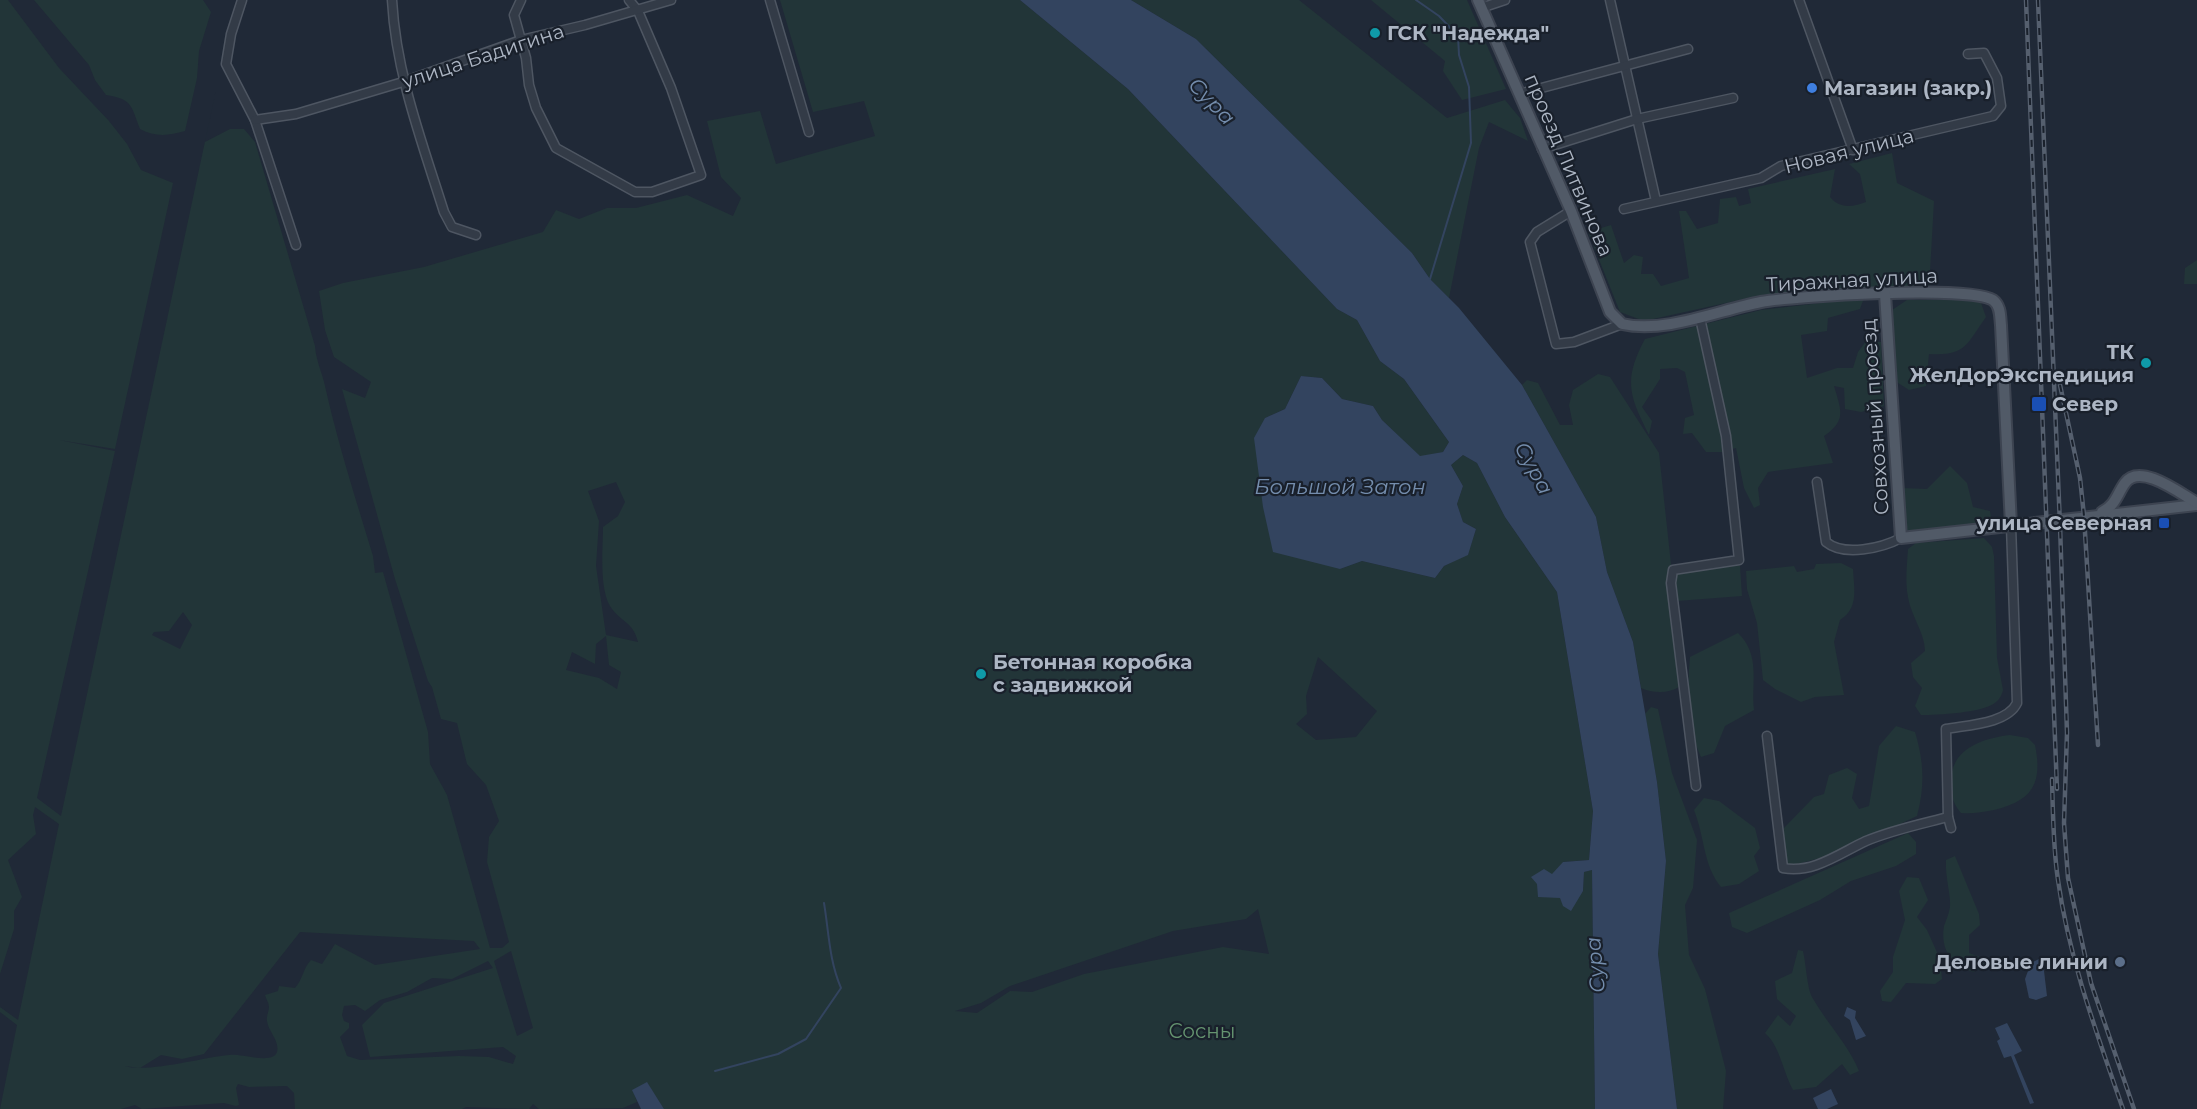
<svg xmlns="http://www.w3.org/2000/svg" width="2197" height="1109" font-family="Montserrat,sans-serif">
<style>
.green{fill:#223538;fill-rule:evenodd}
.water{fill:#33445f}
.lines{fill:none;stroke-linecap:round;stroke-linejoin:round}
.stream{stroke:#33445f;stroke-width:2}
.minor-casing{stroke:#4e5662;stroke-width:11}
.major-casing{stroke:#3d4451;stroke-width:14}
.minor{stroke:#333b47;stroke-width:8}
.major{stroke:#515a67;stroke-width:10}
.rail-casing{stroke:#555f6e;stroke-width:4.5}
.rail{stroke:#19202b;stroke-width:2;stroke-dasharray:7;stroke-linecap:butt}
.culture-dot{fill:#0f9aa8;stroke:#19202b;stroke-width:2}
.shop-dot{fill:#3f7fe0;stroke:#19202b;stroke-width:2}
.transit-dot{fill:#1a4fb4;stroke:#19202b;stroke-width:2}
.service-dot{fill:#5c6f8a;stroke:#19202b;stroke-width:2}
.labels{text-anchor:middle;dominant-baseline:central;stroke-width:4.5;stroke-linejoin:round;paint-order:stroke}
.poi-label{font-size:20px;font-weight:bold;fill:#adb6c4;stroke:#19202b;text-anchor:start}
.street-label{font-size:20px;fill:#adb6c4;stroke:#19202b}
.park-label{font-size:20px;fill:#659470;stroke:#19202b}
.water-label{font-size:21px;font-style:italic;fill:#748dad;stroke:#19202b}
</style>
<rect width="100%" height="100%" fill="#202937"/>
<g class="green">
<path d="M0,0H8L59,68L109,121L127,144L141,170L173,183L115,449L59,440L115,451L37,798L61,816L216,90L197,78L185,131C168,136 155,137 140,129C131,106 133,99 106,95L95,80L89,65L34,0H203L211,12L199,51L197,78L216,90L205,142L230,129H244L255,142L315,346C316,361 322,372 325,386C338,444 356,500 373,556L375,573L383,572L428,732L430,764L447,795L490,948H502L509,942L487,862L489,837L499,821L486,785L467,764L457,723L441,719L432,687L428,681L395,579L342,389L365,398L371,382L334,357L325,330L319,291L343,283L424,267L543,232L556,210L579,219L607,208H636L687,195L733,216L741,198L721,177L707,121L760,111L776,164L875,136L864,101L813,112L780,0H1020L1128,89L1337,309L1357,320L1380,361L1404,379L1449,442L1443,452L1420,457L1382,420L1373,406L1342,399L1322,378L1301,376L1285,409L1265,418L1340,569L1362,561L1435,578L1444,566L1468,554L1476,529L1463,522L1457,504L1463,486L1451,465L1463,455L1477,463L1505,517L1557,592L1593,811L1589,860L1563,862L1560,898L1564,906L1583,891L1584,872L1592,870L1595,1109H664L647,1083L633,1090L637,1102L623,1108L539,1109L533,1104L529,1109L466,1107L462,1109H295L294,1093L287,1086L249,1087L238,1084L236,1088L239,1105L236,1106L224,1103L142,1109L135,1105L121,1109H0L17,1025L0,1012V1007L18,1020L59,824L35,807L33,815L36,834L8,860L22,897L14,911V929L0,974ZM616,482L625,502L618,516L603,527C603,549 599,587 610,606C620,622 633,621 638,642L606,635L596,566L599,521L588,491ZM183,612L192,625L180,649L152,635L154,632L169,631ZM606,636L609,665L621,672L617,689L599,678L566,670L572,652L595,664L596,644ZM1318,657L1377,711L1356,737L1316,740L1296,724L1307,714L1306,696ZM1258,909L1269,954L1223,947L1084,974L1032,992L1010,991L977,1013L955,1011L981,1003L1010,986L1173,931L1246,919ZM300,932L474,941L480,949L375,965L335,944L322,964L311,960C303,968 303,979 295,988L279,986L278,991L265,995C266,999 269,1003 269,1007C269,1012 266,1016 267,1021C268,1031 280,1041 277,1052C273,1065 241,1053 229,1055C199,1058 149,1073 124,1066L140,1068L161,1055L182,1059L204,1054ZM511,951L533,1028L517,1036L494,961ZM488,961L493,968L384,1003L362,1025L370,1057L503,1047L516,1056L513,1064L489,1057L459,1056L360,1060L347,1056L340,1037L349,1028V1023L344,1021L342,1015L344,1006L355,1005L365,1011L380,1000L407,992L432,978L452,979Z"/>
<path d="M1131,0H1299L1447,118L1505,100L1520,118L1528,141L1489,122L1479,148L1449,298L1430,279L1412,253L1196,39Z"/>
<path d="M1371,0H1467L1506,89L1462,100L1443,71L1445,61Z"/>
<path d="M1892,153L1897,183L1934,201L1929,289L1762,295L1644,321L1620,312L1588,232L1611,225L1624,263L1634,255L1643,257L1641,274H1653L1661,286L1689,278L1679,211H1686L1697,229L1718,223L1720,199L1736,197L1739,206L1751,203L1748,189L1835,169L1830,197C1840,209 1853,207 1866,202L1860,174L1849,164Z"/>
<path d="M2197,260V284H2184L2185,268Z"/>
<path d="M1864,298L1860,309L1828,318L1827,331L1801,335L1807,378L1837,368H1853L1858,352L1866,341L1881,342L1884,406L1861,412L1845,409L1844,388L1834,386C1841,410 1847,420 1824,436L1833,463L1768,472L1758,488L1760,505L1754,508L1744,488L1736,448L1722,452H1706L1692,433L1683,434L1685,418L1694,415L1685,372L1677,368L1660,369V379L1642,407L1652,421L1649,435C1629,396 1623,380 1645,339L1761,310Z"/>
<path d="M1907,300H1980L1986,317C1966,345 1966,356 1929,354L1926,386L1909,390L1892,379V310Z"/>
<path d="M1598,374L1610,377L1659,453L1671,564L1668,584L1678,647L1679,687C1668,694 1652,693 1641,688L1633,642L1607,572L1596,517L1522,385L1527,380L1538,383L1560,425H1573L1569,405L1573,390Z"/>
<path d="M1950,466L1967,483L1973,507L1990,511L1992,524L1910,534L1902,522V488L1927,489Z"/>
<path d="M1984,538L1992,547L1994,556L1997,658L2003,690C2002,694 2000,699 1996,702C1984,713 1937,715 1921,715L1915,706L1922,688L1913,677L1911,663L1925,651C1925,633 1911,616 1908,597C1905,582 1907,564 1908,549L1916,543Z"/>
<path d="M1841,563L1853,569C1854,589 1859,608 1840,620L1834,642L1844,695L1815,697L1801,702L1775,689L1763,680L1757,623L1747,589L1746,571L1794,566L1797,572L1814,569L1816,564Z"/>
<path d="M1734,564L1740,566L1742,596L1677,601L1674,573Z"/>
<path d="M1738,633C1761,655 1751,682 1754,710L1725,726L1714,753L1701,757C1687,726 1687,690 1690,657Z"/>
<path d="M1651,707L1658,709L1672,773L1697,840L1693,888L1685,905L1689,955L1705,989L1726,1071L1723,1109H1677L1658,954L1666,861L1657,782L1645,714Z"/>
<path d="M1896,726L1915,732C1924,762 1925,786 1917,816L1839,853L1790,866L1783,857L1784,828L1814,797L1824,794L1829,775L1847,768L1857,774L1852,798L1859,809L1869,806L1879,746Z"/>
<path d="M2010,735L2028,738L2035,745C2043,784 2032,801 1994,810C1982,812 1973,814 1961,813C1954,805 1952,798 1951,787C1948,751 1978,739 2010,735Z"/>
<path d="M1704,798L1719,801L1755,828L1760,848L1754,856L1759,871L1739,884L1721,887C1703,865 1705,838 1694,810Z"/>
<path d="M1908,833L1916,842V854L1896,866L1851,881L1820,900L1747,933L1732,927L1729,913Z"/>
<path d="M1955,856L1979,914L1980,925L1969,935V953L1983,958L1985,967L1973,972C1952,965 1940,950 1944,926C1946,920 1949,914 1950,907C1951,894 1945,878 1946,860Z"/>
<path d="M1907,877L1919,878L1928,900L1917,917L1927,930L1940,959L1942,979L1935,984L1906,983L1891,1002L1882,1001L1880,991L1893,972V957L1905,920L1899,891Z"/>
<path d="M1798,950L1803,951C1806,964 1807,987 1812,997C1826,1022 1848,1044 1859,1071L1850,1075L1842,1064L1816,1087L1793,1090C1783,1072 1780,1046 1765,1033L1778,1015L1790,1026L1796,1016L1777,999L1775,981L1792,973Z"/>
</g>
<g class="water">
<path d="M1020,0H1131L1196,39L1412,253L1430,279L1459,308L1522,385L1596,517L1607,572L1633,642L1657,782L1666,861L1658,954L1677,1109H1595L1592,870L1584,872L1583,891L1571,911L1563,906L1560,898L1538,897L1537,884L1531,877L1544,869L1552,874L1563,862L1589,860L1593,811L1557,592L1505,517L1477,463L1463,455L1451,465L1463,486L1457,504L1463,522L1476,529L1468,555L1444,566L1435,578L1362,561L1340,569L1273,552L1263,507L1254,438L1265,418L1285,409L1301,376L1322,378L1342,399L1373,406L1382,420L1420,456L1443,452L1449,442L1404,379L1380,361L1357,320L1337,309L1128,89Z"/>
<path d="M2039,959L2044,971L2047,996L2036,1000L2029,998L2025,979L2031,963Z"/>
<path d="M1847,1007L1856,1011L1855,1018L1866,1036L1856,1040L1850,1020L1844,1016Z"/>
<path d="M2007,1023L2022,1051L2014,1055L2034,1103L2030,1104L2011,1056L2004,1058L1997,1041L2000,1039L1995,1028Z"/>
<path d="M647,1082L664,1109H641L632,1090Z"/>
<path d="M1831,1089L1838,1104L1827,1109H1818L1813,1098Z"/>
</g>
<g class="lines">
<g class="stream">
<path d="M1416,0L1439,16L1458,36L1459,55L1469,87L1471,143L1430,279"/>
<path d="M715,1071L778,1054L806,1039L841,988C829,960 829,933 824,903"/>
</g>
<g class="minor-casing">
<g id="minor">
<path d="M242,0L231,34L226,64L255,120L296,245"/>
<path d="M392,0C396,74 422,142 444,212L452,227L476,235"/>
<path d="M521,0L514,15L526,58L529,85L536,108L556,148L635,192H652L701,175L671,88L638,11L629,0"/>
<path d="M770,0L809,132"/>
<path d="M1610,0L1656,201"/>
<path d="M1799,0L1853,150"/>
<path d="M1481,8L1505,0"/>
<path d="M1519,94L1688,49"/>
<path d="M255,120L296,114L403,82L521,40L585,25L671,0"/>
<path d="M1542,149L1637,119L1733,98"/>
<path d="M1624,209L1761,178L1781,166L1993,116L2001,106L1997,78L1984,53L1968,54"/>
<path d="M1571,211L1537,232L1530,242L1556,344L1574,342L1622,324"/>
<path d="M1817,482L1826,542C1844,557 1882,548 1901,538"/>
<path d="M1767,736L1783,868C1813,874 1840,853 1866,841C1892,830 1921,824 1948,817"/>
<path d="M1696,786L1671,583L1673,570L1739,560L1726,436L1700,318"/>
<path d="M1951,828L1948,817L1946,729C1967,725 2007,724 2017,703L2011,525"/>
</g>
</g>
<g class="major-casing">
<g id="major">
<path d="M1478,0L1571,211L1610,312L1622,324C1665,334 1719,310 1761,302C1795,296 1970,285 1993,300C2001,306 2000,317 2001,325L2011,525"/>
<path d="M1885,294L1901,538L2197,505"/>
<path d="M2102,512C2116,505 2117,494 2125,483C2140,462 2181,494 2197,503"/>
</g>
</g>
<use href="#minor" class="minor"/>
<use href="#major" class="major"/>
<g class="rail-casing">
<g id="rail">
<path d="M2026,0L2057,789"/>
<path d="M2038,0L2060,525L2067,733L2064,823L2068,878L2091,983L2134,1109"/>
<path d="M2060,385L2080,478L2084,516L2098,745"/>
<path d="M2052,779C2053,813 2053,847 2058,880C2069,959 2097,1034 2123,1109"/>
</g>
</g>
<use href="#rail" class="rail"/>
</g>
<g class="culture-dot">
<circle cx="1375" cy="33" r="6"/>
<circle cx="2146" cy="363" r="6"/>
<circle cx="981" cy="674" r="6"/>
</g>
<circle class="shop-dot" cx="1812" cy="88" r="6"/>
<g class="transit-dot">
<rect x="2031" y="396" width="16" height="16" rx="3"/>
<rect x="2158" y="517" width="12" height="12" rx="3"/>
</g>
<circle class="service-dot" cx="2120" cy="962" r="6"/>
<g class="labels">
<g class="poi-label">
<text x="1387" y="33">ГСК "Надежда"</text>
<text x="1824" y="88">Магазин (закр.)</text>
<text x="2134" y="352" text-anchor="end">ТК<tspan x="2134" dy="23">ЖелДорЭкспедиция</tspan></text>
<text x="2052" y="404">Север</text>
<text x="2152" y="523" text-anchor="end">улица Северная</text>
<text x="993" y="662">Бетонная коробка<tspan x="993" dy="23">с задвижкой</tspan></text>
<text x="2108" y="962" text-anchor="end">Деловые линии</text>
</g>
<g class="street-label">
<text transform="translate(483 56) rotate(-18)">улица Бадигина</text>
<text transform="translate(1849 151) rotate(-14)">Новая улица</text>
<text transform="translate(1569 165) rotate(67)">проезд Литвинова</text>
<text transform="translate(1852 280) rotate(-3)">Тиражная улица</text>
<text transform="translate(1875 417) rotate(-94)">Совхозный проезд</text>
</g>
<g class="park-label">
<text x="1202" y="1031">Сосны</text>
</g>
<g class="water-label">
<text transform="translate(1212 101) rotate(46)">Сура</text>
<text transform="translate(1534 468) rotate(61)">Сура</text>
<text x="1340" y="486">Большой Затон</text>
<text transform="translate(1595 965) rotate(-95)">Сура</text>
</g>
</g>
</svg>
